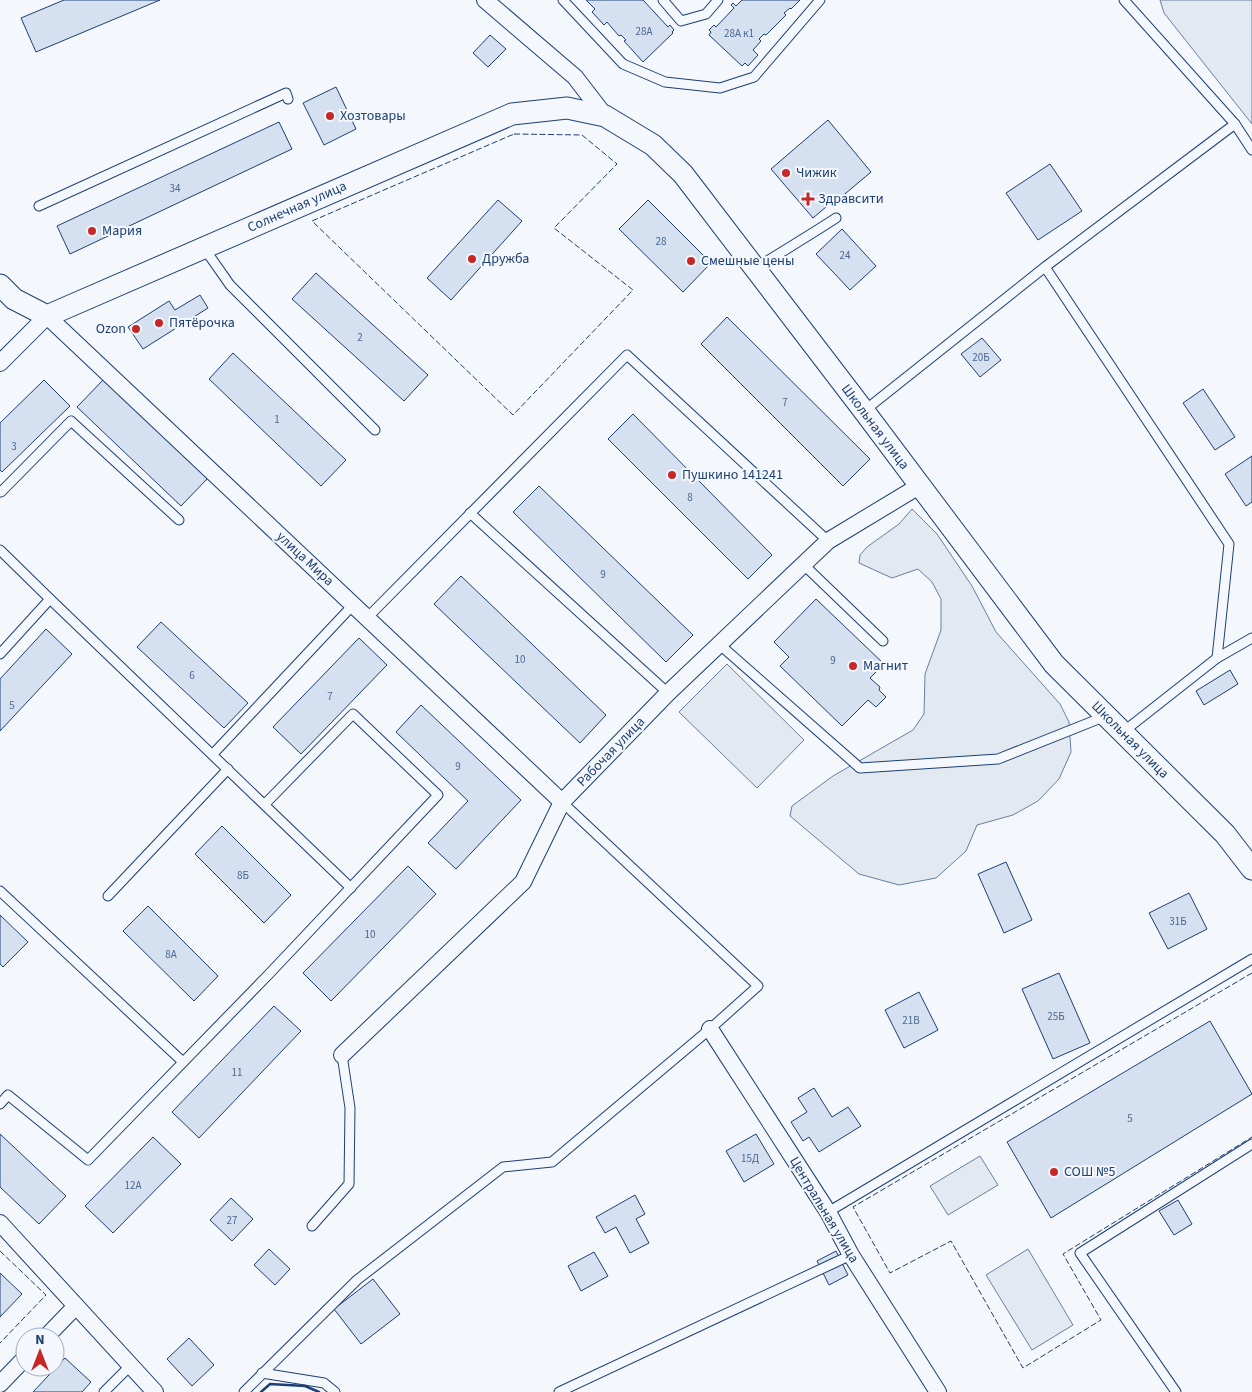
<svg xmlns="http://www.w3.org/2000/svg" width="1252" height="1392" font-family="'Source Sans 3',sans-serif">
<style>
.green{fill:#e3e9f0;stroke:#687fa3}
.building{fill:#d5e0f0;stroke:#1d3f73}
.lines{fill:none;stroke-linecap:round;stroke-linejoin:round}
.service-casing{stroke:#1d3f73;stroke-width:11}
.minor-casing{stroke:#1d3f73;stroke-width:18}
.tertiary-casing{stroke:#1d3f73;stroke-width:23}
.service{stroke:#f4f7fb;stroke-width:9}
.minor{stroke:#f4f7fb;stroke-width:16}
.tertiary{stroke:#f4f7fb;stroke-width:21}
.fence{stroke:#1d3f73;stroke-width:1;stroke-dasharray:6 2.5;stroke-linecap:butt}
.wall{stroke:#1d3f73;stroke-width:2.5}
.poi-dot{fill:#c62828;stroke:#f4f7fb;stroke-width:2}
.labels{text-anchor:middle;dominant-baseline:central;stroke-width:4;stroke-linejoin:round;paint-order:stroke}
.number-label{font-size:11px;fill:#4b6792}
.poi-label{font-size:14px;fill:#1d3f73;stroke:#f4f7fb;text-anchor:start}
.street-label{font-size:14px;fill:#1d3f73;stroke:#f4f7fb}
</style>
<rect width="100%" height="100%" fill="#f4f7fb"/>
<g class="green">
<path d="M1160,0H1252V124L1164,13Z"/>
<path d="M912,509L937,534L972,586L996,632L1060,704L1069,722L1071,752L1059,779L1038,801L1013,815L977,825L966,851L936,878L899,885L859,874L790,816L792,806L833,776L913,730L924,714L925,674L941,630V599L932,582L918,569L892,578L859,563L860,555L867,547L899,524Z"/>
<path d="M727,664L804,740L757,788L679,712Z"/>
<path d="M980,1156L998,1185L948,1215L930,1186Z"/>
<path d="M1028,1249L1073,1325L1032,1350L986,1275Z"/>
</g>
<g class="building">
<path d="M64,0H160L36,52L21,18Z"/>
<path d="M586,0H643L668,27L670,25L674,30L672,32L673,33L643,62L624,41L626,40L621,35L619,36L607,22L604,25L592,12L595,9Z"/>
<path d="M742,0H800L791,9L790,8L784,13L786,15L766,35L764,34L759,39L761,41L753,50L758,55L748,66L745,63L742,66L709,35L711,32L709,30L714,25L716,27L734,8L731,5L733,3L736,6Z"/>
<path d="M490,35L506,49L488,67L473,53Z"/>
<path d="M336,87L356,129L324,145L303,103Z"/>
<path d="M828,120L871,172L833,204L832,202L813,218L771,169Z"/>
<path d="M279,122L292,149L70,254L57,226Z"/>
<path d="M1050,164L1082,211L1038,240L1006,193Z"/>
<path d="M498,200L522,221L451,300L427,278Z"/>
<path d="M648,200L711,263L683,292L619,229Z"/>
<path d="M842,229L876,266L850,290L816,254Z"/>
<path d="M316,273L428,375L404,401L292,299Z"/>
<path d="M200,295L208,308L143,349L128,327L169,301L175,310Z"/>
<path d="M727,317L870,459L843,486L701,344Z"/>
<path d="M982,338L1001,360L980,377L961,354Z"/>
<path d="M233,353L346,460L321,486L209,379Z"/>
<path d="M104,379L208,478L181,506L77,407Z"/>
<path d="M44,380L70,406L2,472L0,470V423Z"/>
<path d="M1203,389L1235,437L1215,450L1183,403Z"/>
<path d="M633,414L772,555L748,579L608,439Z"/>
<path d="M1252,456V502L1246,506L1225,474Z"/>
<path d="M539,486L693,635L666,662L513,512Z"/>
<path d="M461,576L606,715L580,743L434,604Z"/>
<path d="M816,599L884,664L870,678L880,687L879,690L886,697L876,707L868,700L842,726L780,666L789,657L774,642Z"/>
<path d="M161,622L248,703L224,728L137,647Z"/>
<path d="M46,629L72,654L0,731V679Z"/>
<path d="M359,638L387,665L301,754L273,727Z"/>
<path d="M1230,670L1238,684L1204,705L1196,691Z"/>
<path d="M421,705L521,800L456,869L428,843L468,801L396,732Z"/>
<path d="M222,826L291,895L264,923L195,854Z"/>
<path d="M1006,862L1032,920L1004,933L978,874Z"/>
<path d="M408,866L436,894L331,1001L303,973Z"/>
<path d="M1189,893L1207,929L1168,949L1149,913Z"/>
<path d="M148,906L218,976L194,1001L123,931Z"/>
<path d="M0,915L28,942L3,967L0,964Z"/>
<path d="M1059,973L1090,1043L1053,1059L1022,989Z"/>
<path d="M919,992L938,1030L904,1048L885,1010Z"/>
<path d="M274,1006L301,1031L199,1138L172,1112Z"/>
<path d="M1210,1021L1252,1094L1051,1218L1007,1142Z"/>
<path d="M814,1088L832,1117L848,1107L861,1126L819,1152L809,1137L803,1141L791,1122L807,1112L798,1098Z"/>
<path d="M0,1134L66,1196L39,1224L0,1187Z"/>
<path d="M756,1134L774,1164L744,1182L726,1151Z"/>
<path d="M153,1137L181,1164L113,1233L85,1206Z"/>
<path d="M635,1195L645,1214L636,1219L649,1243L630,1253L616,1227L605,1233L596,1217Z"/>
<path d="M231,1198L253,1219L232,1241L210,1220Z"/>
<path d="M1178,1200L1192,1224L1174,1235L1159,1211Z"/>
<path d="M269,1249L290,1269L275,1285L254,1265Z"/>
<path d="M836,1251L848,1275L829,1285L817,1261Z"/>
<path d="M594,1252L608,1276L581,1291L568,1266Z"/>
<path d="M0,1273L22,1294L0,1317Z"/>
<path d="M373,1279L400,1314L361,1344L334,1309Z"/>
<path d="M189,1338L214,1365L192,1386L167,1359Z"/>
<path d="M65,1358L91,1382L82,1392H33Z"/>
</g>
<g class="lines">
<g class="service-casing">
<g id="service">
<path d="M563,0L623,64L665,82L720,88L754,77L820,0"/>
<path d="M663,0L681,21L706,14L718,0"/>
<path d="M1124,0L1235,124L1252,150"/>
<path d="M39,206L286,93L288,99"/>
<path d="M204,248L230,285L375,430"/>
<path d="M1045,267L1229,544L1217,658"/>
<path d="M756,268C783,251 810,235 836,218"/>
<path d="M864,411L1045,267L1235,124"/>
<path d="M1,492L71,421L179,520"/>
<path d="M470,513L668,693"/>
<path d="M0,550L50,599L351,888"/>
<path d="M803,564L883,641"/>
<path d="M367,618L627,355L828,541"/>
<path d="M719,644L860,768L998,759L1106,716"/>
<path d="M0,654L50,599"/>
<path d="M1123,732L1217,658L1252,638"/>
<path d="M213,754L353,605"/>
<path d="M0,891L183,1062"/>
<path d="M108,896L228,769"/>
<path d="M0,1104L8,1095L88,1160L269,974L438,795L353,714L265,804"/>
<path d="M828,1212L1252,959"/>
<path d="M312,1226L349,1184L350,1108L342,1055"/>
<path d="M262,1373L324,1383L335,1392"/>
<path d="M104,1392L130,1366"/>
<path d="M244,1392L357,1280L503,1167L552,1162L710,1029L758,986L562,802"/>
<path d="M559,1392L851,1255"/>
<path d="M1176,1392L1080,1253L1252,1144"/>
</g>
</g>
<g class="minor-casing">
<g id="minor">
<path d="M485,0L575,77L605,116"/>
<path d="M0,363L47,316L562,802"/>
<path d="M710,1029L828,1212L851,1255L938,1392"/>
<path d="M342,1055L523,882L562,802L668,693L828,541L919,486"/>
<path d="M0,1223L155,1392"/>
<path d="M46,1337L76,1306"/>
<path d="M0,1384L25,1358"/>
</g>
</g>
<g class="tertiary-casing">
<path id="tertiary" d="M0,285L14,299L47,316L512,114L567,108L605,116L653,145L683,174L864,411L1054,664L1225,834L1252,869"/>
</g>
<use href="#service" class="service"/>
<use href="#minor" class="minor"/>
<use href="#tertiary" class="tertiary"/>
<g class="fence">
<path d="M514,134L582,135L617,164L554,228L633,290L513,415L312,221Z"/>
<path d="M1252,973L853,1207L890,1273L951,1241L1023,1368L1101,1320L1063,1254L1252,1137"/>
<path d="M0,1251L46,1295L0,1343"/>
</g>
<path class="wall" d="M261,1392L270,1384L305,1386L319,1392"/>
</g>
<g class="poi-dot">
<circle cx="330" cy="116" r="5"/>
<circle cx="786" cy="173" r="5"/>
<path d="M805.5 191.5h5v5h5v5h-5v5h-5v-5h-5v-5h5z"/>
<circle cx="92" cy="231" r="5"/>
<circle cx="472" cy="259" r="5"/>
<circle cx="691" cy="261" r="5"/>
<circle cx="159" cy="323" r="5"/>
<circle cx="136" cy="329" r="5"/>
<circle cx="672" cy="475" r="5"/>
<circle cx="853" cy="666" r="5"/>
<circle cx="1054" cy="1172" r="5"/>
</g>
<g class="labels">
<g class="number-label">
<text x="644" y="31">28А</text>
<text x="739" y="33">28А к1</text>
<text x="175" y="188">34</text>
<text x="661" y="241">28</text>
<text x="845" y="255">24</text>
<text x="360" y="337">2</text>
<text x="981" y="357">20Б</text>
<text x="785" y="402">7</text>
<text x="277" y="419">1</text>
<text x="14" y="446">3</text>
<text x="690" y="497">8</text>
<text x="603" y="574">9</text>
<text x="520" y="659">10</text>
<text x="833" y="660">9</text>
<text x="192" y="675">6</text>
<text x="330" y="696">7</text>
<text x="12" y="705">5</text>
<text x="458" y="766">9</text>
<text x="243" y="875">8Б</text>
<text x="1178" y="921">31Б</text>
<text x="370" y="934">10</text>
<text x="171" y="954">8А</text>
<text x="1056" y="1016">25Б</text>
<text x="911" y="1020">21В</text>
<text x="237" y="1072">11</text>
<text x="1130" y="1118">5</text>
<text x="750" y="1158">15Д</text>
<text x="133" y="1185">12А</text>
<text x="232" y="1220">27</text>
</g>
<g class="poi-label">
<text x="340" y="116">Хозтовары</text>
<text x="796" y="173">Чижик</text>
<text x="818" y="199">Здравсити</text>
<text x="102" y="231">Мария</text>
<text x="482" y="259">Дружба</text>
<text x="701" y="261">Смешные цены</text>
<text x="169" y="323">Пятёрочка</text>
<text x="126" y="329" text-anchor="end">Ozon</text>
<text x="682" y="475">Пушкино 141241</text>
<text x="863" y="666">Магнит</text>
<text x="1064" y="1172">СОШ №5</text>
</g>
<g class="street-label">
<text transform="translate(297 207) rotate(-24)">Солнечная улица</text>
<text transform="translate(875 427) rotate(53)">Школьная улица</text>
<text transform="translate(305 559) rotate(43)">улица Мира</text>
<text transform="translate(1130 740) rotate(45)">Школьная улица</text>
<text transform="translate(611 752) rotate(-46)">Рабочая улица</text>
<text transform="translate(824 1210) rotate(59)">Центральная улица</text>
</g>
</g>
<g transform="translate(40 1352)"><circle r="24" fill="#f4f7fb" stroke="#9eadc5"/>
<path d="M0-4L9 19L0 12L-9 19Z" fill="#c62828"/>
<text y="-8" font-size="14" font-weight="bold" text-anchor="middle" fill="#1d3f73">N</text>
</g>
</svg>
